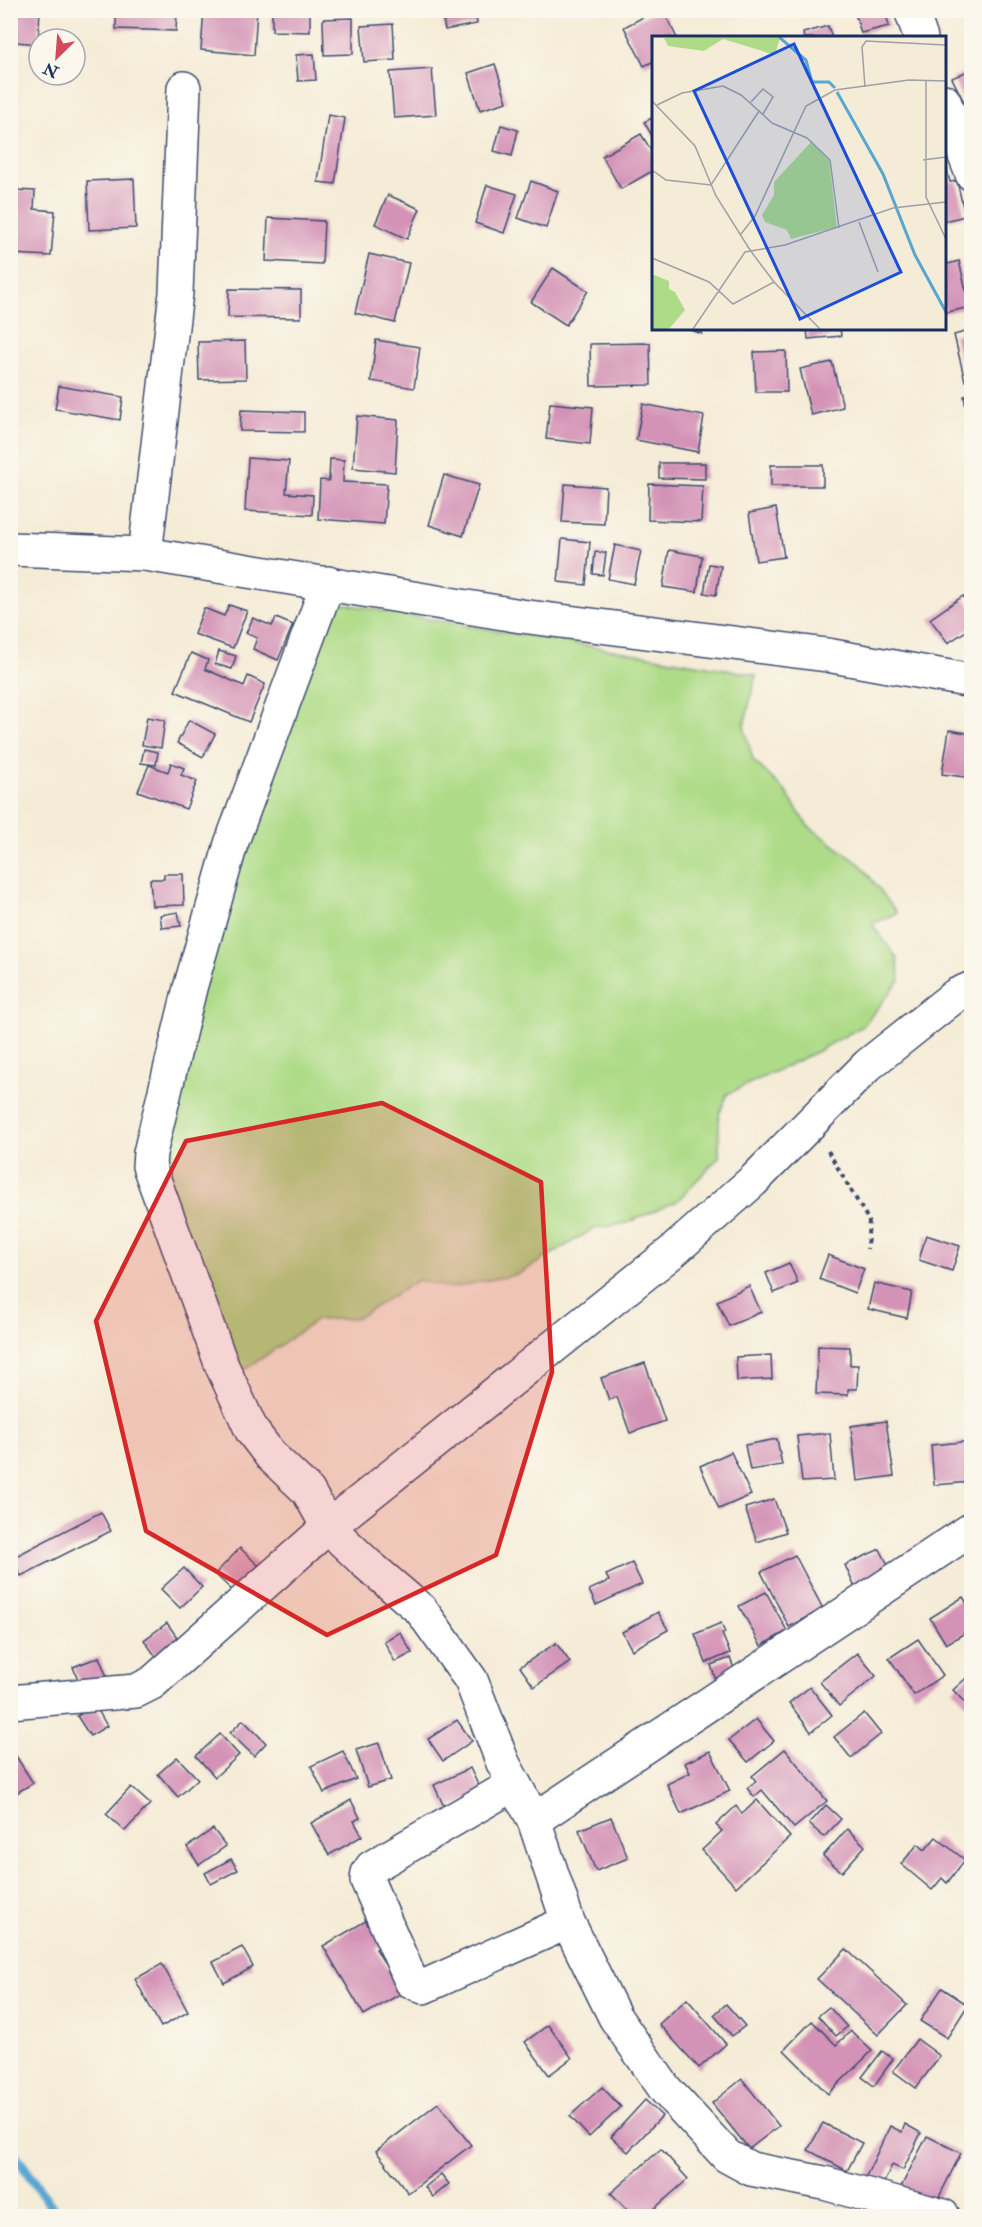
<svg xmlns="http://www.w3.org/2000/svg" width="982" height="2227" font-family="'IM FELL Double Pica',serif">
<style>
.green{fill:#aedb87;stroke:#648572;stroke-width:1.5}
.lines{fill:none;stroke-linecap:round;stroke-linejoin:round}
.stream{stroke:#58a7d2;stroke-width:10}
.building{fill:#d392b6}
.minor-casing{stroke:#3c4b70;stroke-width:36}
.path{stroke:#3c4b70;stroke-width:4;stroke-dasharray:4.5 4.5;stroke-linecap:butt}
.minor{stroke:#fff;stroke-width:33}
.marked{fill:#d62828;fill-opacity:0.2;stroke:#d62828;stroke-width:4.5;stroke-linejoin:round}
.inset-river{fill:none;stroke:#58a7d2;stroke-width:3}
.inset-road{fill:none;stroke:#9ea0a7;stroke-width:1.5}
.view{fill:#1d4ed8;fill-opacity:0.15;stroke:#1d4ed8;stroke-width:3}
.inset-edge{fill:none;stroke:#1b2f5e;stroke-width:3}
</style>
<rect width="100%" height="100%" fill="#fbf7ec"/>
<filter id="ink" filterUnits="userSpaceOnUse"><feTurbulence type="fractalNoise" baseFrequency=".0167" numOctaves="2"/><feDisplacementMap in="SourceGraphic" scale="12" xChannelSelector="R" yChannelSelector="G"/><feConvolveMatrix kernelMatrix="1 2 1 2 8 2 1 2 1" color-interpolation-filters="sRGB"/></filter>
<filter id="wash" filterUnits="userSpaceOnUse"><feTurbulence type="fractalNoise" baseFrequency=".008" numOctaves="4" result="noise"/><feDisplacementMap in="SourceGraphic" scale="24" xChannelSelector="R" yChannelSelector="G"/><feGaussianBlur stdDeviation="1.35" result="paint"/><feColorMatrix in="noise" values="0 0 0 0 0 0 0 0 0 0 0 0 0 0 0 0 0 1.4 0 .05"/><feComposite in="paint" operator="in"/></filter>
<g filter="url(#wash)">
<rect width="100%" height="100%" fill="#f5ecd7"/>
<path class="green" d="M341,603C479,630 618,649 756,675L744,726L753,760L785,791L807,825L861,865L897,913L872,924L897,958L900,980L863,1026L816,1052L727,1094L719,1115V1157L677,1201L627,1223L593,1229L519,1274L450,1288L418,1280L357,1318L317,1320L233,1378L158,1168L201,968L317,637Z"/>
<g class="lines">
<path class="stream" d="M10,2147L58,2216"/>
</g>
<g id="blocks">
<g class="building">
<path d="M18,10H40L38,44L16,42Z"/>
<path d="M116,10H177L176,31L116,29Z"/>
<path d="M204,10H257L254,55L201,50Z"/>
<path d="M441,10H475L477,24L445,30Z"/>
<path d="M657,10H663L677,38H654V61L644,66L624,27Z"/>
<path d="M854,10H885L889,26L861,33Z"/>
<path d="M272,12L310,13V32L272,31Z"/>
<path d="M353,18V54L324,55L323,19Z"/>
<path d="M393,24L395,60L364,62L361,26Z"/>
<path d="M828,26L832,38H804L803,33Z"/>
<path d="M314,54L316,80L298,81L296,55Z"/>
<path d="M495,64L507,102L480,110L468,73Z"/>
<path d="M432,69L436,115L394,118L390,72Z"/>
<path d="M972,69V118L952,78Z"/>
<path d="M328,115L345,118L335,184L318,182Z"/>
<path d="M654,117V139L644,122Z"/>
<path d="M501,125L518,130L512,156L494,151Z"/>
<path d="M641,134L654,155V170L621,189L602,156Z"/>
<path d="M945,164L950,182L957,181L965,216L944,221Z"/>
<path d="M134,179L136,228L89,230L87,181Z"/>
<path d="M531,181L558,191L546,228L518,218Z"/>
<path d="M487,185L517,194L504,233L475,223Z"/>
<path d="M15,190L35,191L34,209L55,211L51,256L11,254Z"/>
<path d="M388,195L420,209L407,239L375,224Z"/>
<path d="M268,218L324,221L322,264L266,261Z"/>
<path d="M369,254L409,263L395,323L355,313Z"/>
<path d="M959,261L970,307L944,313V265Z"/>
<path d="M553,268L588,291L566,325L531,302Z"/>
<path d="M229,289L301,290V318L228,317Z"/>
<path d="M685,328H703L702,334Z"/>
<path d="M807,328H840L841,336L808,339Z"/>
<path d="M972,330V379L965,381L954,335Z"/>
<path d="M376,340L420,347L414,388L371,381Z"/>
<path d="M245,341L246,379L199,380L198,342Z"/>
<path d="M650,343L651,385L591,386L590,344Z"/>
<path d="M786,351L787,392H756L754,352Z"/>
<path d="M832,362L843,407L811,415L800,369Z"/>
<path d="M59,386L123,397L120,420L55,409Z"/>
<path d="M972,394V408L966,409L964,396Z"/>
<path d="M550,403L593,407L590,444L546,439Z"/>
<path d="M643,404L704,416L698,452L636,440Z"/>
<path d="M241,410L304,412V432L240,431Z"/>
<path d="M357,416L398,420L395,472L353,468Z"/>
<path d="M248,458L289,461L286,493L313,495L312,515L245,511Z"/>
<path d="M330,459L344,460L343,482L387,484L384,524L318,519L320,480L329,481Z"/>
<path d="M659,463H705V479L659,478Z"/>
<rect x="771" y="465" width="52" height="21"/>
<path d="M444,475L479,485L463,536L429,525Z"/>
<path d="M565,484L606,487L604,524L562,522Z"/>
<path d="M649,484L703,486L701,522L648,520Z"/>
<path d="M776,508L784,557L756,561L749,513Z"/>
<path d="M562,539L590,542L586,585L558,582Z"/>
<path d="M615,545L641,551L634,584L608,579Z"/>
<path d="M669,550L702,556L697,592L663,587Z"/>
<path d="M595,552L606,553L603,575L593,574Z"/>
<path d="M709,564L721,566L716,595L704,593Z"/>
<path d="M963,596L972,608V627L948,643L930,619Z"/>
<path d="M229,605L247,611L233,648L194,634L204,608L224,616Z"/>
<path d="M253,618L272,626L276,618L293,625L278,660L253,649L257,638L246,633Z"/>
<path d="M219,651L236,656L232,669L215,664Z"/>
<path d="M191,653L208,660L205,669L244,686L248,676L265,684L249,722L175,691Z"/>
<path d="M147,717L165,720L161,748L142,745Z"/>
<path d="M189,720L215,734L203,757L177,743Z"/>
<path d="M949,730L972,734V778L942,774Z"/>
<path d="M144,749L158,752L156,765L141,763Z"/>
<path d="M171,763L184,768L181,775L197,781L186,809L138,791L149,765L168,772Z"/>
<path d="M164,874H183L184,905L152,906L150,879H164Z"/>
<path d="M178,912L181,926L162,928L160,915Z"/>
<path d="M926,1235L960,1246L952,1271L919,1260Z"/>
<path d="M828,1255L864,1269L855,1293L819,1279Z"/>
<path d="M789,1263L798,1283L774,1293L766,1273Z"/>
<path d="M874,1283L912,1292L907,1318L868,1309Z"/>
<path d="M749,1286L761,1312L729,1326L717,1301Z"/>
<path d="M818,1346L850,1347V1365H858L857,1389H848V1395L816,1394Z"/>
<path d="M771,1355L772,1379L737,1381L736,1357Z"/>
<path d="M645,1363L665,1421L630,1433L617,1397L609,1400L601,1378Z"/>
<path d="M886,1421L894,1476L857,1481L851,1426Z"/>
<path d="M830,1433L834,1480L802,1482L797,1436Z"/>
<path d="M777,1439L782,1465L750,1470L745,1445Z"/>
<path d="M972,1441V1482L934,1485L931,1445Z"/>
<path d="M731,1452L751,1495L719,1509L700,1466Z"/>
<path d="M774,1499L786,1532L757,1542L745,1508Z"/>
<path d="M101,1512L111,1531L21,1576L12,1558Z"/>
<path d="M240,1548L259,1566L235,1593L215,1574Z"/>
<path d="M880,1549L892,1573L856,1590L845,1565Z"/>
<path d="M795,1555L823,1609L789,1627L761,1572Z"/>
<path d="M632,1563L642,1584L596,1605L589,1590L609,1581L606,1575Z"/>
<path d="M184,1568L202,1587L180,1608L161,1589Z"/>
<path d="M766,1592L787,1631L761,1646L739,1606Z"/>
<path d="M963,1597L972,1611V1629L946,1644L930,1618Z"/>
<path d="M658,1612L668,1630L632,1650L622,1632Z"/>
<path d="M167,1623L184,1647L161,1664L144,1640Z"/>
<path d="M721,1623L725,1633L722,1634L730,1653L706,1663L695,1634Z"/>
<path d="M400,1632L412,1653L395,1662L384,1641Z"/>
<path d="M918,1639L943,1675L914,1695L889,1658Z"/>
<path d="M556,1643L570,1662L534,1687L520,1667Z"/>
<path d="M857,1653L876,1676L839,1706L820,1682Z"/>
<path d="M99,1657L109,1682L83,1692L73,1667Z"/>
<path d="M730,1658L737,1677L717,1684L711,1665Z"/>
<path d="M972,1673V1710L953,1690Z"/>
<path d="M810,1687L832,1715L811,1732L789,1703Z"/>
<path d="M95,1705L107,1726L90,1736L77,1716Z"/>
<path d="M864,1713L881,1734L851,1758L834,1737Z"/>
<path d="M756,1719L774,1741L748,1762L729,1740Z"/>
<path d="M243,1720L266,1743L254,1756L230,1733Z"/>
<path d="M457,1720L472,1741L443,1761L428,1739Z"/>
<path d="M220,1734L239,1755L215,1777L196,1756Z"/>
<path d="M379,1743L391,1780L368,1787L356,1750Z"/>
<path d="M785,1749L827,1801L794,1828L762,1790L754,1797L747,1788L756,1781L752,1776Z"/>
<path d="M343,1751L356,1779L324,1793L311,1766Z"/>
<path d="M710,1751L730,1791L681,1814L667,1784L690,1773L685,1763Z"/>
<path d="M16,1756L33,1783L10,1797V1760Z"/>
<path d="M177,1757L198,1779L178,1797L158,1774Z"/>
<path d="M470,1768L482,1793L446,1811L434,1785Z"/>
<path d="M131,1787L150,1804L125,1831L106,1814Z"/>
<path d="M351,1800L360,1818L354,1821L362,1836L329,1855L311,1823Z"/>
<path d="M757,1800L790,1837L736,1887L702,1850L722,1831L716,1825L736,1806L742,1814Z"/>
<path d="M826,1805L841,1819L824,1837L809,1824Z"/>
<path d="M611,1817L628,1858L596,1871L579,1830Z"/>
<path d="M213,1829L226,1846L199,1865L187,1847Z"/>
<path d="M847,1829L865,1846L842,1872L823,1856Z"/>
<path d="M936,1837L965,1860L947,1883L942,1878L932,1890L901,1864L918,1844L925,1850Z"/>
<path d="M231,1859L238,1870L211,1884L205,1873Z"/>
<path d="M369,1919L384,1944L376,1949L402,1993L364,2015L323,1946Z"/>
<path d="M242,1947L253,1967L224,1983L213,1962Z"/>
<path d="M846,1949L907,2005L878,2035L817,1979Z"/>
<path d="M162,1964L188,2012L161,2027L135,1979Z"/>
<path d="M942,1988L968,2005L947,2038L920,2021Z"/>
<path d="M687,1999L726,2044L699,2068L659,2024Z"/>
<path d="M726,2004L745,2026L732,2036L714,2015Z"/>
<path d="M829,2007L847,2027L836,2036L818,2016Z"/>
<path d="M812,2021L836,2045L851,2031L872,2051L828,2094L784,2050Z"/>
<path d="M548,2025L572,2058L549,2075L525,2042Z"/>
<path d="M917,2039L940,2056L916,2088L893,2071Z"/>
<path d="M882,2051L893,2059L874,2086L862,2077Z"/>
<path d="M742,2079L779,2126L749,2149L712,2103Z"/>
<path d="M602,2087L621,2107L589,2137L570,2116Z"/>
<path d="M645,2100L662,2116L628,2152L611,2137Z"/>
<path d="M438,2103L471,2145L408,2193L376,2151Z"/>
<path d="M823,2123L862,2143L847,2171L808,2150Z"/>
<path d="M905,2124L921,2133L903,2170L892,2165L878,2195L861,2187L890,2126L902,2132Z"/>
<path d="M927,2136L961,2153L932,2211L898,2193Z"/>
<path d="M661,2149L688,2179L646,2216H633L611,2193Z"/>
<path d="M441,2174L449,2184L433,2197L425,2187Z"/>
</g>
</g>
</g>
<g filter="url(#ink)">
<use href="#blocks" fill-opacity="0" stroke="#3c4b70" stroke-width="1.5"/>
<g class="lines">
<g class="minor-casing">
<g id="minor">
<path d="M911,10L921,38"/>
<path d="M944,101L972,174"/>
<path d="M10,549L145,554L521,616L827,655L972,681"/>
<path d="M145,554L176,293L184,88"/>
<path d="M328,583L231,844L190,988L150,1153L149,1166L222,1366L252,1431L271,1456L308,1491L328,1527L367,1564L421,1610L471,1680L503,1763L534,1820L972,1529"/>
<path d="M10,1702L136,1691L152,1683L328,1527L672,1252L753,1181L868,1065L956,995L972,988"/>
<path d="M513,1785L372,1867L368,1873L367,1880L411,1981L423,1987L568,1922"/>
<path d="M534,1820L568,1922L615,2017L665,2089L727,2156L751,2169L824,2183L943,2216"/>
</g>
</g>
<path class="path" d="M828,1151L869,1221L867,1249"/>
<use href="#minor" class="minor"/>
</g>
</g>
<path class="marked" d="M382,1103L541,1182L552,1372L496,1555L327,1635L146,1531L96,1321L186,1141Z"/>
<g transform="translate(652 36)">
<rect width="294" height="294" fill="#f5ecd7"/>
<path d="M128,1L123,19L71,3L52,15L16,10L12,2ZM159,106L177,124L185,191L139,203L135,194L113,186L110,179L122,159V146ZM0,238L17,245V253L23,256L33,274L17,293H0Z" fill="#aedb87"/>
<path class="inset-river" d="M127,1L154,24L160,46H177L183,52M185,56L231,138L263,219L294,276"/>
<path class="inset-road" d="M274,45V161L294,203M213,51L210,11L214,5L294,9M0,65L43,110L64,160L98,214L122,246L168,293M99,66L111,53L121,61L111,78M5,69L30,57L71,50L89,59L107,75M271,124L294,121M0,134L14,144L59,149L107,75L120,87L155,102L178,124L187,192M207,186L226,236M89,198L103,180L154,70L183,54L257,44L294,45M0,222L57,246L81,268L122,246M41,293L93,216L133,209L241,172L294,166"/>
<path class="view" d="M142,8L249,236L148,283L42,55Z"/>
<rect width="294" height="294" class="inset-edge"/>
</g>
<rect width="982" height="2227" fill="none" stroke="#fbf7ec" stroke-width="36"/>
<g transform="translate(57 57) rotate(205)"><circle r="28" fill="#fbf7ec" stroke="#a1a7b3" stroke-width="1.5"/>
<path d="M0-4.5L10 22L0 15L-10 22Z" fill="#d1495b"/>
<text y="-9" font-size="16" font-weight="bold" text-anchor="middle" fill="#1b2f5e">N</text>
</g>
</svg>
